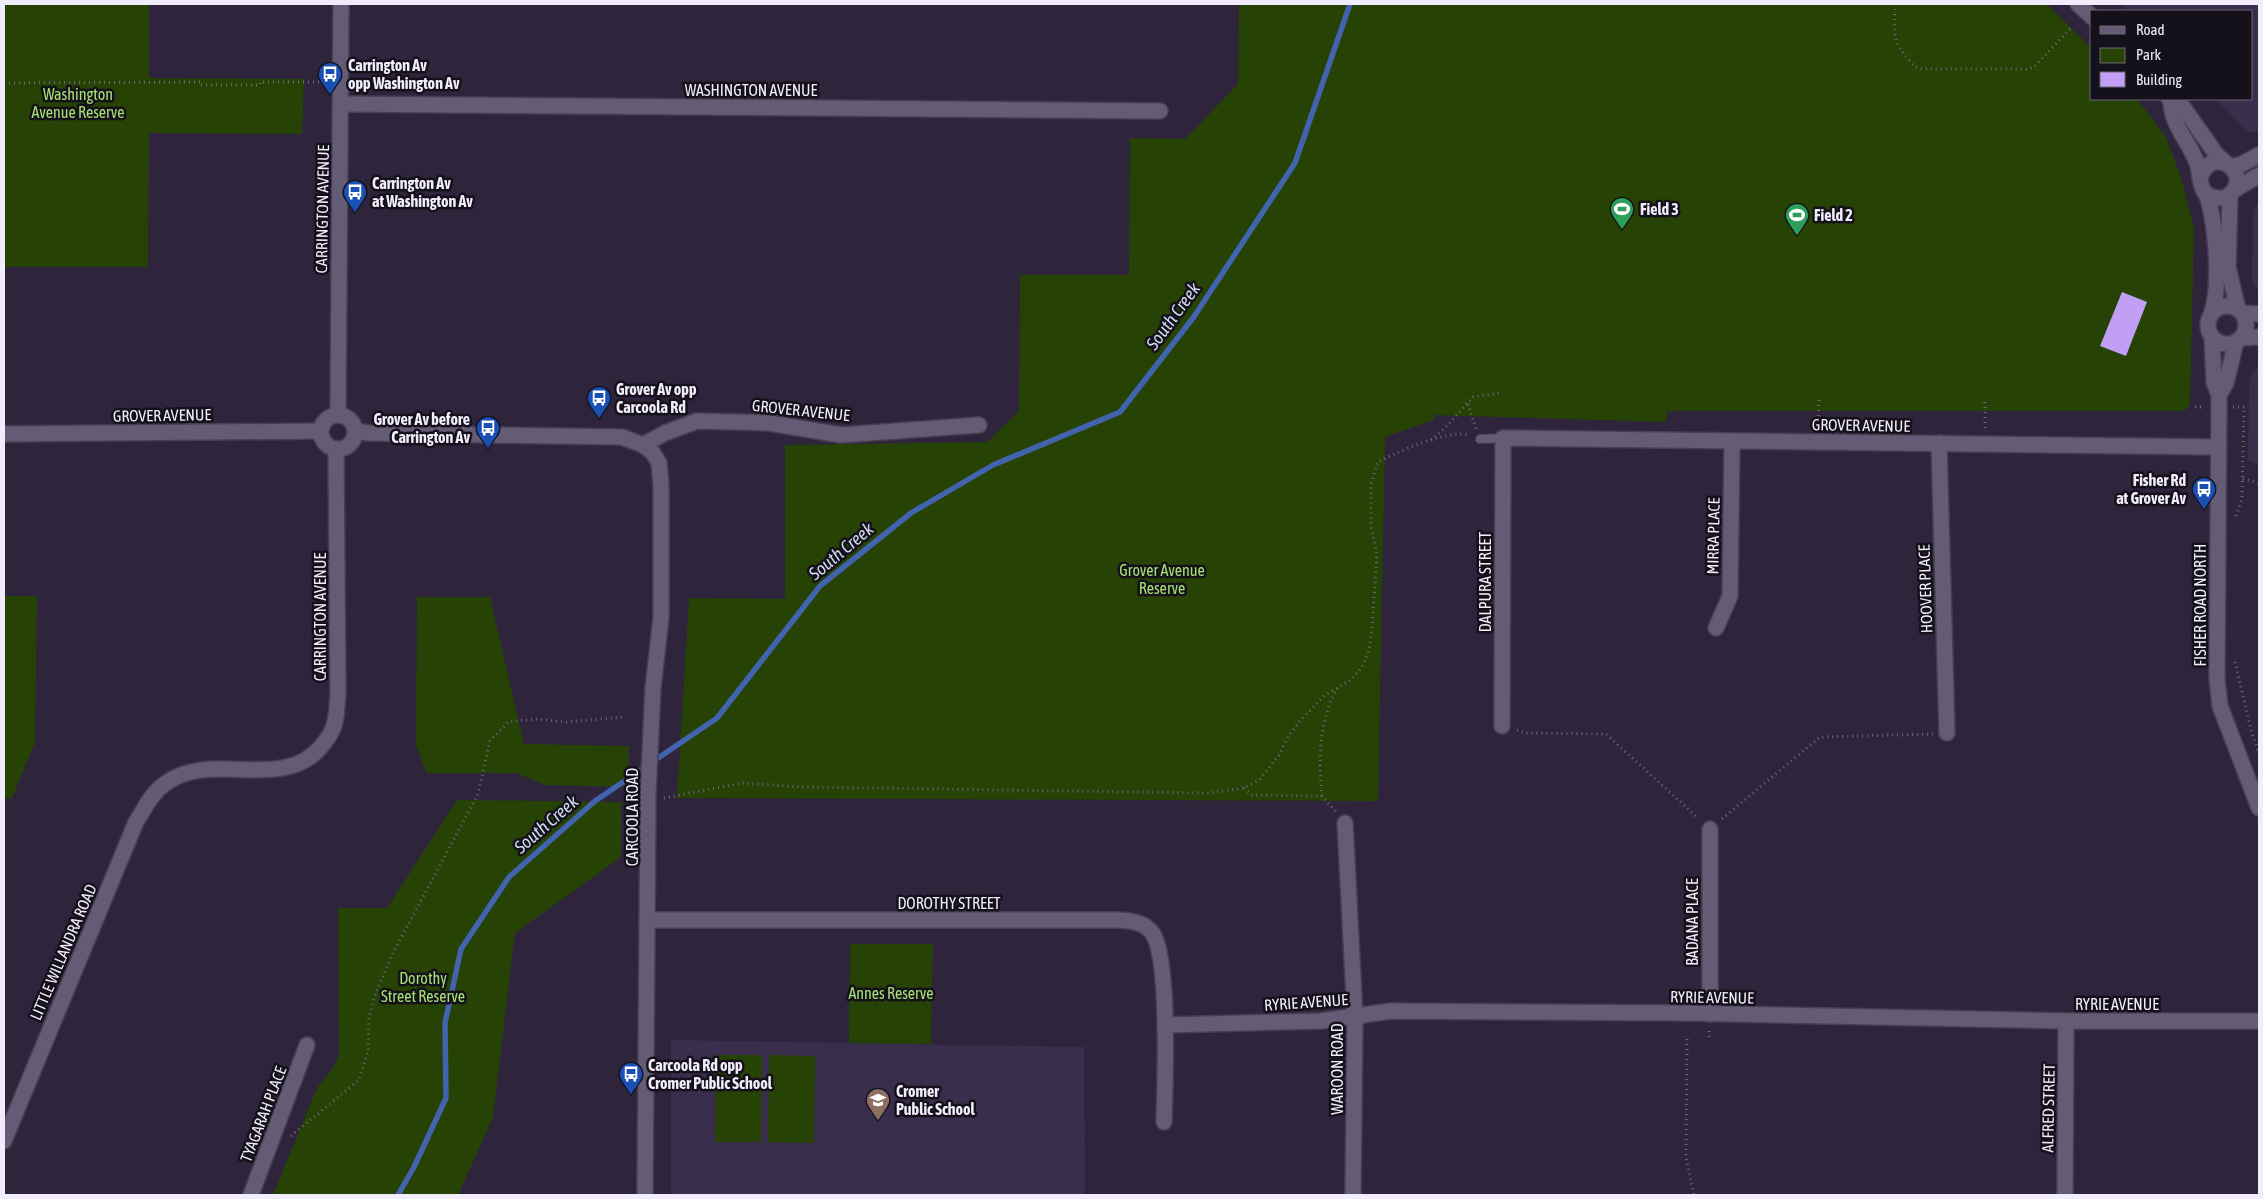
<svg xmlns="http://www.w3.org/2000/svg" width="2263" height="1199" font-family="'Asap Condensed',sans-serif">
<style>
.built{fill:#392e4b}
.green{fill:#264204}
.lines{fill:none;stroke-linecap:round;stroke-linejoin:round}
.stream{stroke:#4263ad;stroke-width:5.5}
.building{fill:#c09ff5}
.lane-casing{stroke:#463f52;stroke-width:10}
.street-casing{stroke:#463f52;stroke-width:18}
.secondary-casing{stroke:#463f52;stroke-width:18}
.path{stroke:#6e667a;stroke-width:3;stroke-dasharray:1 4;stroke-linecap:butt}
.lane{stroke:#645b74;stroke-width:8}
.street{stroke:#645b74;stroke-width:15}
.secondary{stroke:#645b74;stroke-width:15}
.labels{text-anchor:middle;dominant-baseline:central;stroke-width:5;stroke-linejoin:round;paint-order:stroke}
.poi-label{font-size:16px;font-weight:bold;fill:#f2edfc;stroke:#14111b;text-anchor:start}
.street-label{font-size:16px;fill:#f2edfc;stroke:#14111b}
.park-label{font-size:16px;fill:#a6e172;stroke:#14111b}
.water-label{font-size:18px;font-style:italic;fill:#d0daef;stroke:#14111b}
</style>
<rect width="100%" height="100%" fill="#2e253c"/>
<g class="built">
<path d="M2121,4H2259V133L2246,131L2215,99H2252V11H2128Z"/>
<path d="M2259,201V292L2252,282L2253,212Z"/>
<path d="M2259,366V466L2248,460L2249,383L2251,374Z"/>
<path d="M671,1040L1084,1047L1085,1195H671Z"/>
</g>
<g class="green">
<path d="M4,4H149V78L304,79L302,134L149,133L148,267H4Z"/>
<path d="M1239,4H2047L2092,49V99H2137L2166,137L2182,181L2194,227L2190,405L2184,411H1667L1666,422L1434,415V420L1385,437L1378,801L677,798L689,598L785,599V445L987,442L1019,411L1020,275H1129L1130,138L1185,139L1238,84Z"/>
<path d="M4,596H37L35,742L12,798H4Z"/>
<path d="M417,597H490L524,744L629,746L628,787L545,785L516,773H426L416,744Z"/>
<path d="M457,800L621,802V857L515,933L493,1117L458,1195H273L317,1088L335,1065L339,1053L338,908H387Z"/>
<path d="M850,944H933L931,1044L849,1043Z"/>
<path d="M716,1055H762L761,1142H715Z"/>
<path d="M769,1055L815,1056L814,1143L768,1142Z"/>
</g>
<g class="lines">
<path class="stream" d="M398,1195L414,1167L446,1098L445,1023L461,949L509,877L595,801L717,718L820,586L911,513L993,465L1120,412L1193,318L1295,163L1350,4"/>
</g>
<path class="building" d="M2122,292L2147,302L2126,356L2100,346Z"/>
<g class="lines">
<g class="lane-casing">
<path id="lane" d="M1480,439L1503,438"/>
</g>
<g class="street-casing">
<g id="street">
<path d="M341,104L1160,111"/>
<path d="M2231,167L2242,164L2259,155"/>
<path d="M2234,190L2259,175"/>
<path d="M2242,313L2259,314"/>
<path d="M2241,338L2259,337"/>
<path d="M355,431L368,433L622,437L643,445L653,453L659,463L661,485V618L653,688L648,795L645,1195"/>
<path d="M4,434L321,431"/>
<path d="M1939,443L1947,733"/>
<path d="M643,445L665,433L697,421L769,423L841,435L979,425"/>
<path d="M1716,628L1730,596L1732,441"/>
<path d="M1502,726L1503,438L2219,447"/>
<path d="M1345,823L1355,1016L1353,1195"/>
<path d="M648,920H1119C1132,921 1145,922 1153,934C1170,961 1165,1085 1164,1122"/>
<path d="M1710,1014V829"/>
<path d="M1165,1025L1321,1021L1391,1011L1688,1013L2066,1021H2259"/>
<path d="M251,1195L307,1045"/>
<path d="M2065,1195L2066,1021"/>
</g>
</g>
<g class="secondary-casing">
<g id="secondary">
<path d="M2078,4L2092,17"/>
<path d="M2169,99L2183,107L2216,154L2226,163"/>
<path d="M2171,101C2171,125 2189,141 2197,163C2201,172 2198,184 2205,193C2210,198 2217,198 2224,198C2259,180 2214,139 2200,178"/>
<path d="M2206,193C2216,222 2221,283 2212,312"/>
<path d="M2230,195L2228,267L2238,309"/>
<circle cx="2227" cy="325" r="19"/>
<path d="M2212,337L2214,382L2219,395L2217,679L2220,706L2259,808"/>
<path d="M2219,395L2226,383L2236,342"/>
<path d="M338,414L341,4"/>
<circle cx="338" cy="432" r="17"/>
<path d="M4,1141L136,822C145,808 152,792 166,783C212,750 281,792 320,748C327,740 333,732 335,722C337,713 337,704 338,695L336,449"/>
</g>
</g>
<g class="path">
<path d="M1895,4C1895,30 1890,39 1909,60C1913,65 1916,68 1922,69H2029L2035,66L2072,27"/>
<path d="M4,83L200,82V85H260V82H324"/>
<path d="M1468,404L1476,429"/>
<path d="M2195,407H2205"/>
<path d="M2233,407H2244L2242,499L2236,516"/>
<path d="M1818,426L1819,398"/>
<path d="M1985,428V400"/>
<path d="M1431,440L1445,428L1473,397L1500,393"/>
<path d="M2243,479L2259,483"/>
<path d="M2235,662L2252,734L2259,753"/>
<path d="M1517,730L1525,733L1606,734L1698,818"/>
<path d="M1244,788L1252,795L1322,796L1336,812"/>
<path d="M1322,796C1318,760 1319,719 1338,687"/>
<path d="M664,798L743,783L801,787L1208,793L1244,788L1260,779L1279,755L1289,735L1301,720L1325,695L1351,680L1362,667L1369,651L1372,627L1377,555L1371,525V484L1378,462C1397,452 1448,429 1469,435"/>
<path d="M1722,819L1820,737L1933,734"/>
<path d="M1709,1037V1028"/>
<path d="M1687,1039L1686,1157L1694,1195"/>
<path d="M291,1136L359,1080L368,1051L369,1017L376,992L394,951L478,794L490,741L508,722L536,719L566,722L625,717"/>
</g>
<use href="#lane" class="lane"/>
<use href="#street" class="street"/>
<use href="#secondary" class="secondary"/>
</g>
<defs>
<g id="bus-pin" transform="scale(1.25)"><path d="M0 17L-7.5 6A9.5 9.5 0 1 1 7.5 6Z" fill="#1a4fb4" stroke="#14111b"/><path d="M-5-6H5V4H4V6H2V4H-2V6H-4V4H-5ZM-3.5-4V0h7V-4ZM-3.5 1.2v1.5H-2V1.2ZM2 1.2v1.5H3.5V1.2Z" fill="#fff"/></g>
<g id="stadium-pin" transform="scale(1.25)"><path d="M0 17L-7.5 6A9.5 9.5 0 1 1 7.5 6Z" fill="#2e9e5b" stroke="#14111b"/><path d="M0-5a6.5 5 0 1 0 0 10a6.5 5 0 1 0 0-10ZM-3.5-1.8h7v3.6h-7Z" fill="#fff"/></g>
<g id="school-pin" transform="scale(1.25)"><path d="M0 17L-7.5 6A9.5 9.5 0 1 1 7.5 6Z" fill="#8d6e63" stroke="#14111b"/><path d="M0-5L7-2L0 1L-7-2ZM-4 1L0 2.5L4 1V4Q0 6-4 4Z" fill="#fff"/></g>
</defs>
<g fill-rule="evenodd">
<use href="#bus-pin" x="330" y="74"/>
<use href="#bus-pin" x="355" y="192"/>
<use href="#stadium-pin" x="1622" y="209"/>
<use href="#stadium-pin" x="1797" y="215"/>
<use href="#bus-pin" x="599" y="398"/>
<use href="#bus-pin" x="488" y="428"/>
<use href="#bus-pin" x="2204" y="489"/>
<use href="#bus-pin" x="631" y="1074"/>
<use href="#school-pin" x="878" y="1100"/>
</g>
<g class="labels">
<g class="poi-label">
<text x="348" y="65">Carrington Av<tspan x="348" dy="18">opp Washington Av</tspan></text>
<text x="372" y="183">Carrington Av<tspan x="372" dy="18">at Washington Av</tspan></text>
<text x="1640" y="209">Field 3</text>
<text x="1814" y="215">Field 2</text>
<text x="616" y="389">Grover Av opp<tspan x="616" dy="18">Carcoola Rd</tspan></text>
<text x="470" y="419" text-anchor="end">Grover Av before<tspan x="470" dy="18">Carrington Av</tspan></text>
<text x="2186" y="480" text-anchor="end">Fisher Rd<tspan x="2186" dy="18">at Grover Av</tspan></text>
<text x="648" y="1065">Carcoola Rd opp<tspan x="648" dy="18">Cromer Public School</tspan></text>
<text x="896" y="1091">Cromer<tspan x="896" dy="18">Public School</tspan></text>
</g>
<g class="street-label">
<text x="751" y="90">WASHINGTON AVENUE</text>
<text transform="translate(322 209) rotate(-89)">CARRINGTON AVENUE</text>
<text transform="translate(801 410) rotate(6)">GROVER AVENUE</text>
<text transform="translate(162 415) rotate(-1)">GROVER AVENUE</text>
<text transform="translate(1861 425) rotate(1)">GROVER AVENUE</text>
<text transform="translate(1713 536) rotate(-89)">MIRRA PLACE</text>
<text transform="translate(1485 582) rotate(-90)">DALPURA STREET</text>
<text transform="translate(1925 589) rotate(-92)">HOOVER PLACE</text>
<text transform="translate(2200 605) rotate(-90)">FISHER ROAD NORTH</text>
<text transform="translate(320 617) rotate(-90)">CARRINGTON AVENUE</text>
<text transform="translate(632 817) rotate(-90)">CARCOOLA ROAD</text>
<text x="949" y="903">DOROTHY STREET</text>
<text transform="translate(1692 922) rotate(-90)">BADANA PLACE</text>
<text transform="translate(63 952) rotate(-67)">LITTLE WILLANDRA ROAD</text>
<text transform="translate(1712 997) rotate(1)">RYRIE AVENUE</text>
<text transform="translate(1306 1002) rotate(-4)">RYRIE AVENUE</text>
<text x="2117" y="1004">RYRIE AVENUE</text>
<text transform="translate(1337 1069) rotate(-90)">WAROON ROAD</text>
<text transform="translate(2048 1108) rotate(-89)">ALFRED STREET</text>
<text transform="translate(263 1114) rotate(-69)">TYAGARAH PLACE</text>
</g>
<g class="park-label">
<text x="78" y="94">Washington<tspan x="78" dy="18">Avenue Reserve</tspan></text>
<text x="1162" y="570">Grover Avenue<tspan x="1162" dy="18">Reserve</tspan></text>
<text x="423" y="978">Dorothy<tspan x="423" dy="18">Street Reserve</tspan></text>
<text x="891" y="993">Annes Reserve</text>
</g>
<g class="water-label">
<text transform="translate(1173 316) rotate(-54)">South Creek</text>
<text transform="translate(841 551) rotate(-40)">South Creek</text>
<text transform="translate(546 824) rotate(-41)">South Creek</text>
</g>
</g>
<rect width="2263" height="1199" fill="none" stroke="#f2edfc" stroke-width="10"/>
<rect x="2090" y="10" width="162" height="90" fill="#14111b" stroke="#6d6975"/>
<rect x="2100" y="26" width="25" height="8" fill="#645b74" stroke="#6d6975"/>
<text x="2136" y="35" font-size="15" fill="#f2edfc">Road</text>
<rect x="2100" y="48" width="25" height="15" fill="#264204" stroke="#6d6975"/>
<text x="2136" y="60" font-size="15" fill="#f2edfc">Park</text>
<rect x="2100" y="72" width="25" height="15" fill="#c09ff5" stroke="#6d6975"/>
<text x="2136" y="85" font-size="15" fill="#f2edfc">Building</text>
</svg>
